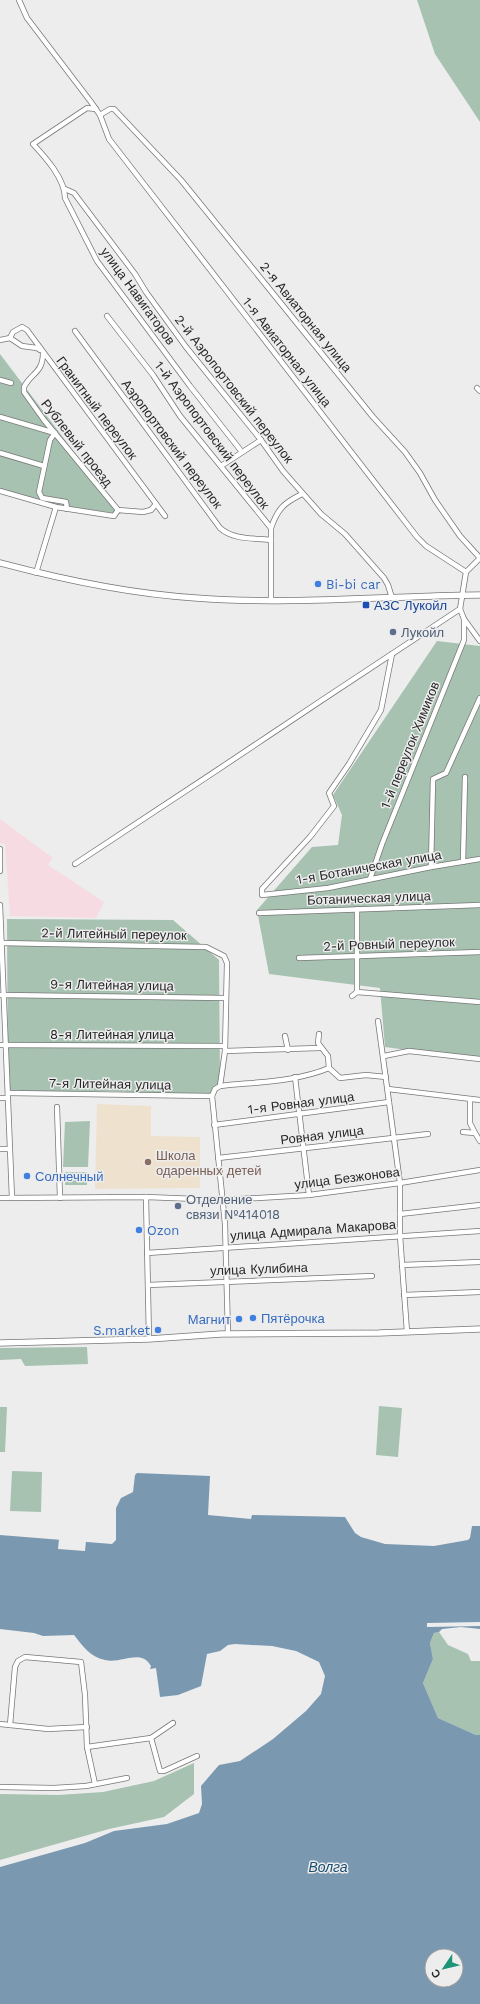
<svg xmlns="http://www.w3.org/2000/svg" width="480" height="2004" font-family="'Work Sans',sans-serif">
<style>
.industrial{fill:#f6dce2}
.education{fill:#eee2ce}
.green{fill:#a7c2b0}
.water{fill:#7a98b0;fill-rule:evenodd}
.pier{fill:#ededee}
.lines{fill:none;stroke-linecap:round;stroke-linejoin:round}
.minor-casing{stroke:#777778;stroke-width:6}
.major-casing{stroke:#777778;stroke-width:7}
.minor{stroke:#fff;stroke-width:4.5}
.major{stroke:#fff;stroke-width:5.5}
.shop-dot{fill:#3f7fe0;stroke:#ededee;stroke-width:1.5}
.transit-dot{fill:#1a4fb4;stroke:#ededee;stroke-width:1.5}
.service-dot{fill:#5c6f8a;stroke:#ededee;stroke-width:1.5}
.education-dot{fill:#8d6e63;stroke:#ededee;stroke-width:1.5}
.labels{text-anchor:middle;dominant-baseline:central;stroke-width:3;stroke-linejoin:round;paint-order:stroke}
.street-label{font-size:13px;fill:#272728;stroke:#ededee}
.shop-label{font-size:13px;fill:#366cbe;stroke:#ededee;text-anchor:start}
.transit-label{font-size:13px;fill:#164399;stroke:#ededee;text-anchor:start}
.service-label{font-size:13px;fill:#4e5e75;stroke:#ededee;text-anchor:start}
.education-label{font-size:13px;fill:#785e54;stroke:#ededee;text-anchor:start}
.water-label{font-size:14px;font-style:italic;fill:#1a4d70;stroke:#ededee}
</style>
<rect width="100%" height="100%" fill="#ededee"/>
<path class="industrial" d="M0,819L53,858L48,865L104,902L96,918L10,916L5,844L0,843Z"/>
<path class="education" d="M97,1104L151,1106V1136L200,1137V1188L95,1189Z"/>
<g class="green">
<path d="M417,0H480V122L435,54Z"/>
<path d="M0,354L121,514L57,505L0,489Z"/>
<path d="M437,641L480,646V1060L385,1047L380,988L269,974L257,910L312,847L338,845L342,815L333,795Z"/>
<path d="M7,919L173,920L219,960L220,1081L209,1095L107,1091L8,1093Z"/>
<path d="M90,1121L88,1167H63L65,1122Z"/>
<rect x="65" y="1172" width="22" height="13"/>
<path d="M87,1347L88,1364L25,1366L21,1359L0,1360V1348Z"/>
<path d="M379,1406L402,1408L398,1457L376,1455Z"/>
<path d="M0,1407H7L5,1452H0Z"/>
<path d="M12,1471L42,1472L41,1512L10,1511Z"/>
<path d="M439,1632L448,1645L468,1654L471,1661H480V1735H476L438,1718L423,1683L433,1659L430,1643L434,1633Z"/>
<path d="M194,1763V1794L164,1817L109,1829L0,1860V1794L58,1795L103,1792L154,1781Z"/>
</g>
<path class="water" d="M137,1473L210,1476L208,1515L251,1519L252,1515L345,1517L355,1533L361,1537L385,1544L434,1546L468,1540L470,1538L472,1526H480V1629L461,1627L442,1629L439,1632L434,1633L430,1643L433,1659L423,1683L438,1718L476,1735H480V2004H0V1867L85,1843L114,1831L167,1824L199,1813L202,1804L201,1786L219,1765L240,1761L273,1739L306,1711L321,1694L325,1676L319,1662L296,1651L272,1646L235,1644L228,1645L220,1651L207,1654L201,1686L178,1695L160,1697L156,1668L150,1669L151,1666C141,1648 122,1664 105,1660C90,1657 82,1645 74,1635L43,1636L34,1633L0,1629V1535L112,1544L116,1540V1508L121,1498L133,1492L135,1475ZM432,1956H456V1980H432Z"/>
<g class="pier">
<path d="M59,1539L86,1541L85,1551L58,1549Z"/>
<path d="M480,1622V1626L427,1627V1623Z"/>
</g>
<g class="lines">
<g class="minor-casing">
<g id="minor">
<path d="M19,0L27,18L91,102L100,115L109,139L417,537L426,546L466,572L460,609C331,693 204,780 75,864"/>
<path d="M96,109L87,108L33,144C46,158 65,179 65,198L97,261L190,386L242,452"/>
<path d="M100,115L110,109H114L181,180L373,417L405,452L420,473L435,500L460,536L480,558L466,572"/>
<path d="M65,189L74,193L135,274L146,292L186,347L261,440L283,471L321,514L345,534L384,578L388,585L392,598"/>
<path d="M107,316L153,375L180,416L271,528V600"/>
<path d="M75,331L220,528C233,540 254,538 271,540"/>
<path d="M10,338L13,332L22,327L27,330L165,516"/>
<path d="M0,340L10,338L22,346L37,348L40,350"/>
<path d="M43,353C43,373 31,373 24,387V392L44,420L118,510L143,512L151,510L156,504"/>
<path d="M0,380L11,383"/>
<path d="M477,388L480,391"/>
<path d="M0,417L55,433L50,440L39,492L42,498L66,502L67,509"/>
<path d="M0,453L44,466"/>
<path d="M221,466L261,440"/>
<path d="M0,491L56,507L114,516L118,510"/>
<path d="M271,528C278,508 284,503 302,494"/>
<path d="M36,573L56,507"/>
<path d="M460,609L464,619L480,641"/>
<path d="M392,654L381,710L349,764L329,793L334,806L310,837L262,889V895L328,888L431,867L480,859"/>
<path d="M0,849V871"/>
<path d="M463,862L465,777"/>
<path d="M431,867L433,779L446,773L480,698"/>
<path d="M370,879L382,844L464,640V619"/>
<path d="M0,905L12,1198"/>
<path d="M259,913L480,905"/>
<path d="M0,943L206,947L224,956L227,963L225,1051L220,1086L215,1089L212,1096"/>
<path d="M299,958L480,952"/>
<path d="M357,992V909"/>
<path d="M0,995L225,998"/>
<path d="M352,996L357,992L480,1002"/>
<path d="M378,1021L400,1183V1236L407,1332"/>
<path d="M319,1034L318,1043L328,1056L329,1068"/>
<path d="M285,1036L288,1050"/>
<path d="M0,1045L224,1046"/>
<path d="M225,1051L320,1048"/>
<path d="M384,1056L409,1051L480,1059"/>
<path d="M295,1077L309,1195"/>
<path d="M220,1086C255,1082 296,1082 329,1068L340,1078L366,1075L386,1077"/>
<path d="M388,1089L480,1100"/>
<path d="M8,1093L212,1096"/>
<path d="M212,1096L225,1224L228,1334"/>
<path d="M0,1098H7"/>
<path d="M470,1099V1123L475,1133"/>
<path d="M57,1107L60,1198"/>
<path d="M214,1125L389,1102"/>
<path d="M463,1132L475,1133L480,1141"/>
<path d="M0,1149H9"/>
<path d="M218,1158L428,1134"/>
<path d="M146,1197L149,1339"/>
<path d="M0,1198L146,1197L222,1200L309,1195L400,1183L480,1170"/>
<path d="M400,1214L480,1205"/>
<path d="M147,1253L480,1231"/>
<path d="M402,1265L480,1262"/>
<path d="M148,1285L372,1276"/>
<path d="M404,1295L480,1292"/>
<path d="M0,1724L48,1729L87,1727"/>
<path d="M10,1725L15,1667L18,1661L25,1657L81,1662L85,1695L87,1747L95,1784"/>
<path d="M151,1738L160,1771H164L197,1756"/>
<path d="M87,1747L151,1738L173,1723"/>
<path d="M0,1787L54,1788L86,1786L127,1778"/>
</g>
</g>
<g class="major-casing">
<g id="major">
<path d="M0,563C64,580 129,594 196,598C291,605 385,596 480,595"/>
<path d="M0,1343L149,1339L221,1334L379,1333L480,1329"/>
</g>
</g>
<use href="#minor" class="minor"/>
<use href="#major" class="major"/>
</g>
<g class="shop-dot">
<circle cx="318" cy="584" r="4"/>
<circle cx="27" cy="1176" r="4"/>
<circle cx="139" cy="1230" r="4"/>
<circle cx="253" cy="1318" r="4"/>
<circle cx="239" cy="1319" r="4"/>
<circle cx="158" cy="1330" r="4"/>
</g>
<rect class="transit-dot" x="362" y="601" width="8" height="8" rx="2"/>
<g class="service-dot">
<circle cx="393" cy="632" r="4"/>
<circle cx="178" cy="1206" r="4"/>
</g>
<circle class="education-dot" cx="148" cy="1162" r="4"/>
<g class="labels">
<g class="street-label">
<text transform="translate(138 296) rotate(54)">улица Навигаторов</text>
<text transform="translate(306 317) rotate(51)">2-я Авиаторная улица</text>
<text transform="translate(287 352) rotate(52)">1-я Авиаторная улица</text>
<text transform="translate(234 389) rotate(52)">2-й Аэропортовский переулок</text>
<text transform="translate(97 408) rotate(53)">Гранитный переулок</text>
<text transform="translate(212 435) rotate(53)">1-й Аэропортовский переулок</text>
<text transform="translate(77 443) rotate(52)">Рублевый проезд</text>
<text transform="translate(172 444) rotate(53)">Аэропортовский переулок</text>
<text transform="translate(410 745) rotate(-68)">1-й переулок Химиков</text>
<text transform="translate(369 867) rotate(-10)">1-я Ботаническая улица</text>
<text transform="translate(369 898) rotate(-2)">Ботаническая улица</text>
<text transform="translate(114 934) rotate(1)">2-й Литейный переулок</text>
<text transform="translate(389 944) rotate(-2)">2-й Ровный переулок</text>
<text transform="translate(112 985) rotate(1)">9-я Литейная улица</text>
<text x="112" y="1034">8-я Литейная улица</text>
<text transform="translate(110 1084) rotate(1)">7-я Литейная улица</text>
<text transform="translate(301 1103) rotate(-7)">1-я Ровная улица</text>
<text transform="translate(322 1135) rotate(-7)">Ровная улица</text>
<text transform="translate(347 1178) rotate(-7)">улица Безжонова</text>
<text transform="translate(313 1230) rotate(-4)">улица Адмирала Макарова</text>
<text transform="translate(259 1269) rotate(-2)">улица Кулибина</text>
</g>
<g class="shop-label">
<text x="326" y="584">Bi-bi car</text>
<text x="35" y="1176">Солнечный</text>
<text x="147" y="1230">Ozon</text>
<text x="261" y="1318">Пятёрочка</text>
<text x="231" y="1319" text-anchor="end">Магнит</text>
<text x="150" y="1330" text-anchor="end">S.market</text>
</g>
<g class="transit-label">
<text x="374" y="605">АЗС Лукойл</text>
</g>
<g class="service-label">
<text x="401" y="632">Лукойл</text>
<text x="186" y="1199">Отделение<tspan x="186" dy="15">связи №414018</tspan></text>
</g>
<g class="education-label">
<text x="156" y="1155">Школа<tspan x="156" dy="15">одаренных детей</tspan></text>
</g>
<g class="water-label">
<text x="328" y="1867">Волга</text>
</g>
</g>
<g transform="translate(444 1968) rotate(235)"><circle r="19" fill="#ededee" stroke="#9e9e9f"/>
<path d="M0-3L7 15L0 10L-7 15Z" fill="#1d9377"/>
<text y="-6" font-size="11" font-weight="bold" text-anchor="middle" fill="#272728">С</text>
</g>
</svg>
